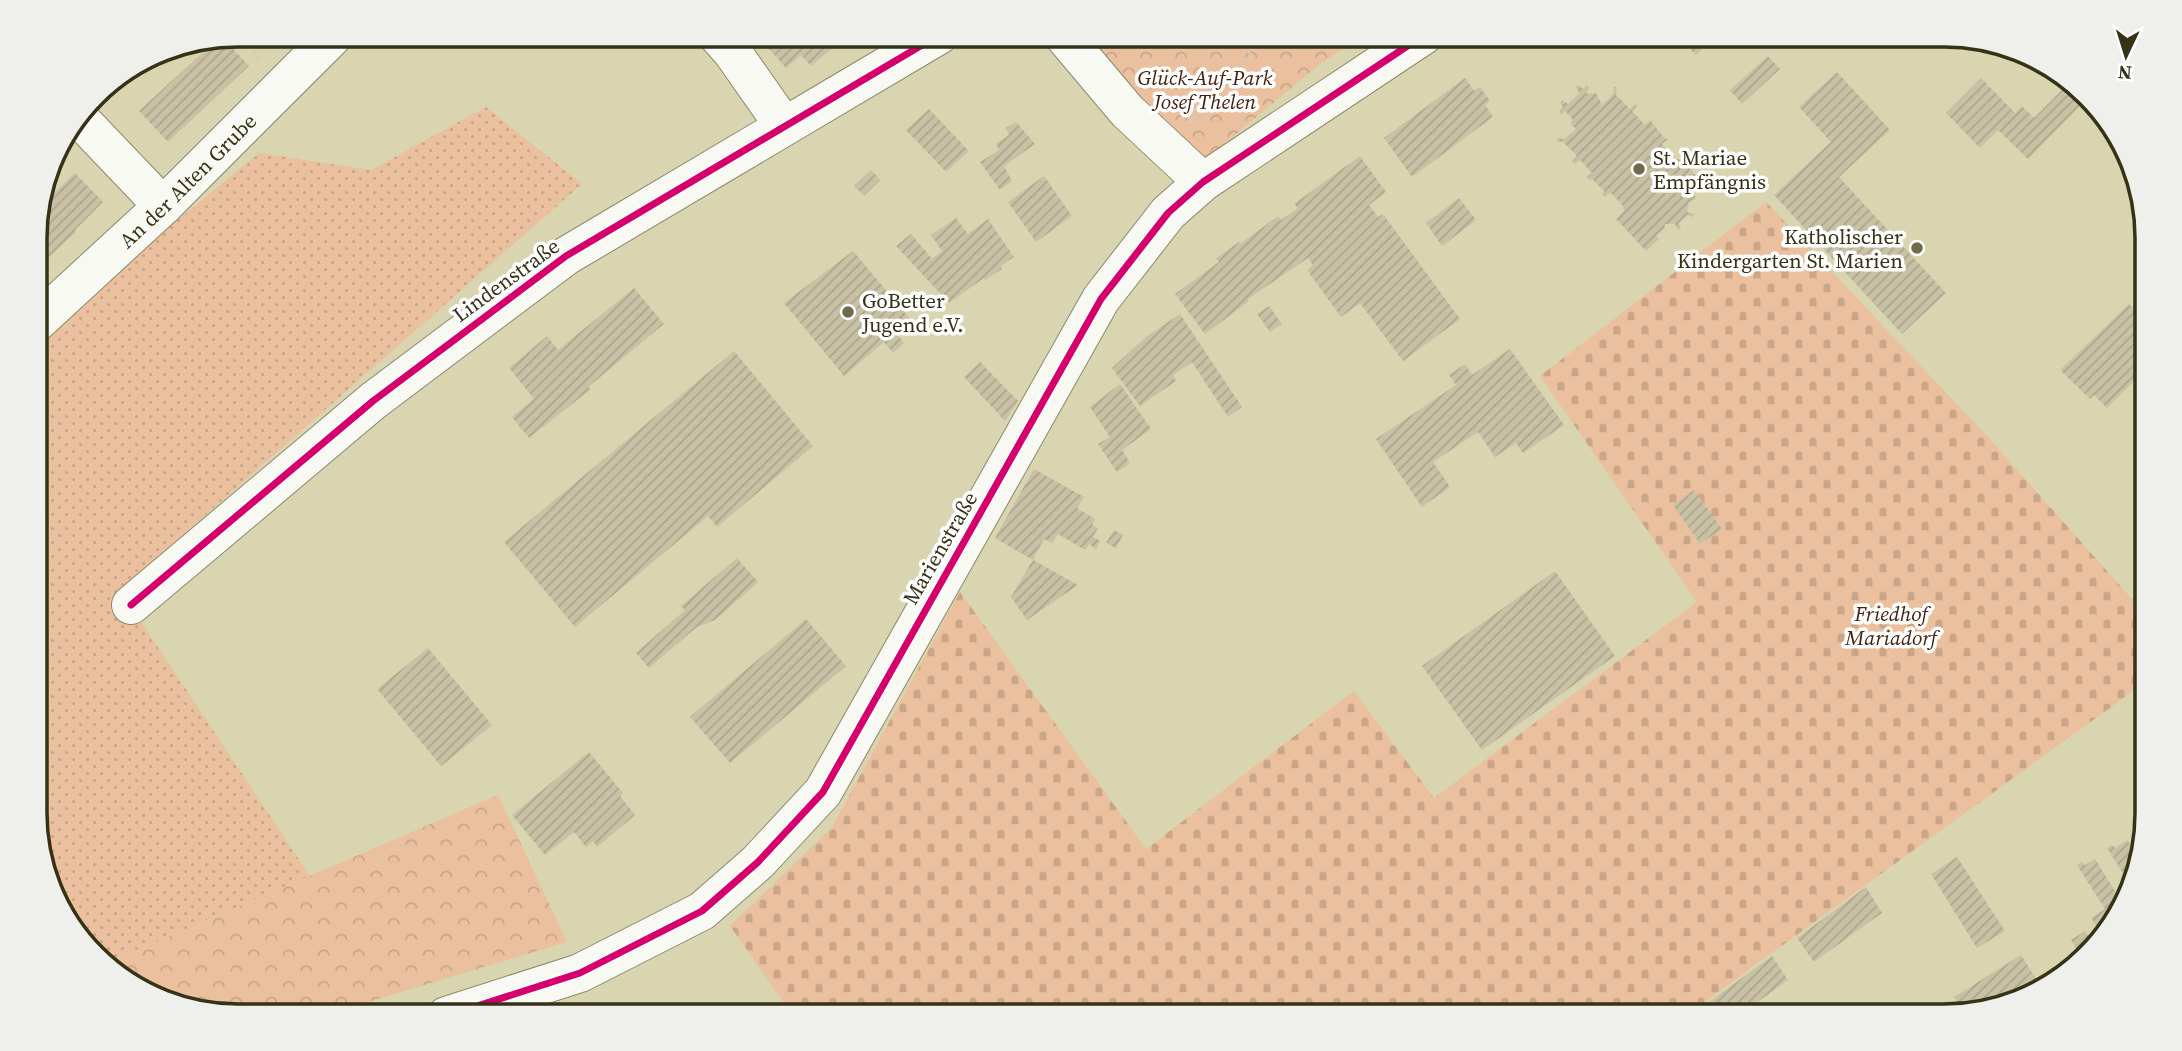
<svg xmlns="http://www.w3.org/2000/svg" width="2182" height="1051" font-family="'Source Serif 4',serif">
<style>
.grass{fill:url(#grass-dots)}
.forest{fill:url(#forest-crowns)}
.cemetery{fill:url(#cemetery-stones)}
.building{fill:url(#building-hatch)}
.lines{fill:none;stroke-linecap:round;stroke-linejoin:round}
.minor-casing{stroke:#8b896b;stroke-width:40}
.path{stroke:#ceccc1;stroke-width:4.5;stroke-dasharray:2 5;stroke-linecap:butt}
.minor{stroke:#f9f9f3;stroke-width:38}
.cycleway-casing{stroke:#fff;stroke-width:11}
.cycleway{stroke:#d6006c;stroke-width:7}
.poi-dot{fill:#6e6b4c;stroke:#fff;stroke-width:2.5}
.labels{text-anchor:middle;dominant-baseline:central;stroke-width:7;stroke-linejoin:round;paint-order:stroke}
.park-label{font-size:21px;font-style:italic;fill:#47200e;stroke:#fff}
.poi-label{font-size:21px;fill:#353216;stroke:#fff;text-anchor:start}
.street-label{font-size:21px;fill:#353216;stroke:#fff}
.rim{fill:none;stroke:#353216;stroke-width:3.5}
</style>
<defs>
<pattern id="grass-dots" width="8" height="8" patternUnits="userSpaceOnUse" patternTransform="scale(1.75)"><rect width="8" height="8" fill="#ebc09e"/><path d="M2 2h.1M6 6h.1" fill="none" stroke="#caa587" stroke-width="1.8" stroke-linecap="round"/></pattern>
<pattern id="forest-crowns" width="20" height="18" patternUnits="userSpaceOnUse" patternTransform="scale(1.75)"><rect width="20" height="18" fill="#ebc09e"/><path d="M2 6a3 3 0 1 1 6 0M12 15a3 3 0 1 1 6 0" fill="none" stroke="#caa587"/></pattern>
<pattern id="cemetery-stones" width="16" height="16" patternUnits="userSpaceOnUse" patternTransform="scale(1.75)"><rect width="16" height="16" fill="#ebc09e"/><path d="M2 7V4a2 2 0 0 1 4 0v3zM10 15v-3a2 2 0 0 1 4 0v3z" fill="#caa587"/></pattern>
<pattern id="building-hatch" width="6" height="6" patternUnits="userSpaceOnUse" patternTransform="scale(1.75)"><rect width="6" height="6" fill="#c9c1a5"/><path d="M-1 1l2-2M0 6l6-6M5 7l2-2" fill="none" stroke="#ada68d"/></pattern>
</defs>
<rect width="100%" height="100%" fill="#d8d5b0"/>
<path class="grass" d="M486,107L582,184L120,590L310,876L109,962L77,936L37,839L36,337L259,153L371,170Z"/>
<g class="forest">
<path d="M1076,35H1364L1320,64L1200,164Z"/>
<path d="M498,795L567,942L321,1016H239L149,995L109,962Z"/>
</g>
<path class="cemetery" d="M1766,202L1988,437L2146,615L2147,681L1685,1016H793L730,926L832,827L960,592L1146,849L1354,691L1434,798L1697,602L1540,376Z"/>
<g class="building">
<path d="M756,35H848L811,66L801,55L786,68Z"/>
<path d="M1676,35H1729L1718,47L1712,40L1696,55Z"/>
<path d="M223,38L249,66L168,142L139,111L216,40Z"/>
<path d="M1768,56L1780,69L1742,104L1730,90Z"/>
<path d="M131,69L134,72L113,93L105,85Z"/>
<path d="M1837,72L1890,130L1839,177L1946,293L1902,334L1774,195L1831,142L1799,107Z"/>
<path d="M1465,78L1474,91L1480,87L1490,101L1485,105L1493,117L1412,177L1384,138Z"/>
<path d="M1981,78L2015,113L2022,106L2034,118L2067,85L2085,101L2028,159L1998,130L1980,148L1946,113Z"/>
<path d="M1578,85L1583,89L1587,85L1590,88L1586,92L1588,94L1596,93L1602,105L1613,94L1614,87H1617L1616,95L1630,109L1635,104L1637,106L1632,111L1645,125L1650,120L1664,138L1668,139L1662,144L1675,159L1684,160L1697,178L1683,192L1688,198L1695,195L1696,199L1689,202L1687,212L1694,214L1693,217L1687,215L1679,223L1681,228L1678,230L1675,224H1665L1664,229L1656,236L1659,239L1646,251L1616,219L1624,211L1623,206L1610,192L1605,197L1602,194L1605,192L1592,179L1590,181L1587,177L1592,173L1580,160L1575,164L1572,161L1577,156L1563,142L1557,141L1558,138L1564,139L1576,129L1570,123L1573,120L1565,111L1561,115L1559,112L1563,107L1560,103L1562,100L1568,104L1579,93L1576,87Z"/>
<path d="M929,109L969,151L946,172L906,130Z"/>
<path d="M1016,122L1035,144L1004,166L1012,181L1000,190L980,162L999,150L996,144L1009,135L1006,128Z"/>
<path d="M1360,156L1386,192L1369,205L1378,217L1383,214L1460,319L1403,361L1360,303L1341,317L1307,270L1313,265L1308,258L1248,299L1249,301L1205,334L1175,294L1219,262L1216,258L1239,242L1240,244L1278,216L1281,220L1298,208L1294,204Z"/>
<path d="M871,170L880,180L864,196L854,186Z"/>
<path d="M75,173L103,202L75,230L76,232L36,269L35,225L41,205Z"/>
<path d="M1044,176L1072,216L1036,242L1008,202Z"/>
<path d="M1459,198L1476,220L1442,246L1426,223Z"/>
<path d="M956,218L968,234L988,219L1014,257L1001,266L1002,269L985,280L984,278L949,303L896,246L911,234L932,259L942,251L931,235Z"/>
<path d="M853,251L911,320L896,333L904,343L893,353L884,342L844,376L784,303Z"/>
<path d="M634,288L664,324L588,387L591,389L529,438L512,417L534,399L509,368L547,336L558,350Z"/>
<path d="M2146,294V369L2107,408L2094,395L2090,399L2060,370L2129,304L2132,307Z"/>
<path d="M1269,306L1282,324L1270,332L1257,314Z"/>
<path d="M1180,314L1242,407L1228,417L1192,362L1173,375L1176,381L1140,406L1112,368L1146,337Z"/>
<path d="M1510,349L1564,425L1523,453L1516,443L1495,457L1478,432L1433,462L1450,487L1422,507L1376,439L1456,385L1449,375L1465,364L1472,375Z"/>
<path d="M734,351L813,446L717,527L708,516L575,627L504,542Z"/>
<path d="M980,362L1018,401L1005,421L964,377Z"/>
<path d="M1120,384L1151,429L1122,450L1130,463L1117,472L1098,444L1110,437L1090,407Z"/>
<path d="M1034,469L1084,497L1077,508L1095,519L1092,525L1098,528L1093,537L1100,541L1096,549L1089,544L1085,550L1058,534L1052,543L1044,539L1033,560L1078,585L1027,620L1011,597L1033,560L995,538Z"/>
<path d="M1694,490L1722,529L1700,544L1673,505Z"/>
<path d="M1114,530L1123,535L1116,548L1106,543Z"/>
<path d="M737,558L758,582L715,620L697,627L649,668L636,653L685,610L681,606Z"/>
<path d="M1555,571L1615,656L1482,750L1422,666Z"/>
<path d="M806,619L846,666L730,763L690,717Z"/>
<path d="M428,648L492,725L441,766L377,689Z"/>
<path d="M589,752L623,793L620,796L635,815L597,847L593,841L586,847L574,832L545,855L512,815Z"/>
<path d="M2127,840L2137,855L2130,885L2107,848L2112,845L2115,848Z"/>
<path d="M1957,857L2005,931L1977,948L1931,874Z"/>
<path d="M2095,859L2120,899L2128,894L2126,902L2100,932L2091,918L2105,909L2077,865L2082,862L2085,865Z"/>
<path d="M1866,887L1882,913L1814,962L1797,938Z"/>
<path d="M2085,931L2092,942L2080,955L2071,940Z"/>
<path d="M2021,955L2041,987L1964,1013L1954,997Z"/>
<path d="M1772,956L1788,980L1738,1016H1717L1708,1003Z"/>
</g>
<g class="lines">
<g class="minor-casing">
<g id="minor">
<path d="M717,35L733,53L784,126"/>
<path d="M1063,35L1127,111L1203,182"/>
<path d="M79,118L163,206"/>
<path id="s1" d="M36,323L163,206L334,35"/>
<path d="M131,605L373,401L566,256L939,35"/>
<path d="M446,1016L580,973L702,911L758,862L823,792L1101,299L1168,213L1203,182L1424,35"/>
</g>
</g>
<g class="path">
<path d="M241,35L259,60"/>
<path d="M1189,122C1216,96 1243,67 1263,35"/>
</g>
<use href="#minor" class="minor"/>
<g class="cycleway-casing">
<g id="cycleway">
<path d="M131,605L373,401L566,256L939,35"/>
<path d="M446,1016L580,973L702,911L758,862L823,792L1101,299L1168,213L1203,182L1424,35"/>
</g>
</g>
<use href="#cycleway" class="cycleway"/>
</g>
<g class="poi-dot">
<circle cx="1639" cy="169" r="7"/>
<circle cx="1917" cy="248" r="7"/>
<circle cx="848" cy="312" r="7"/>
</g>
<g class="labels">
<g class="park-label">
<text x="1205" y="77">Glück-Auf-Park<tspan x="1205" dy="24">Josef Thelen</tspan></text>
<text x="1891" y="613">Friedhof<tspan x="1891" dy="24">Mariadorf</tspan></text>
</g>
<g class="poi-label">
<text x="1653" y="157">St. Mariae<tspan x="1653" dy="24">Empfängnis</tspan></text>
<text x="1903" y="236" text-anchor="end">Katholischer<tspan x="1903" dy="24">Kindergarten St. Marien</tspan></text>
<text x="862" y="300">GoBetter<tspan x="862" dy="24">Jugend e.V.</tspan></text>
</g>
<g class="street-label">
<text stroke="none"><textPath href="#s1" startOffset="208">An der Alten Grube</textPath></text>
<text transform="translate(506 280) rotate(-36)">Lindenstraße</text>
<text transform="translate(940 548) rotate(-60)">Marienstraße</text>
</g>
</g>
<path d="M0 0H2182V1051H0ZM238 47H1944A191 191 0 0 1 2135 238V813A191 191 0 0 1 1944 1004H238A191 191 0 0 1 47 813V238A191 191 0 0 1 238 47Z" fill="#efefec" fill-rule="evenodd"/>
<path class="rim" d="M238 47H1944A191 191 0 0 1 2135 238V813A191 191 0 0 1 1944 1004H238A191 191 0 0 1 47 813V238A191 191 0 0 1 238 47Z"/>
<g transform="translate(2126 56) rotate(184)" stroke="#ffffff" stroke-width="5" paint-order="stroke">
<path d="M0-5L12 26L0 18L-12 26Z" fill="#353216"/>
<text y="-10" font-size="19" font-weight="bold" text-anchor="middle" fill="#353216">N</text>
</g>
</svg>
